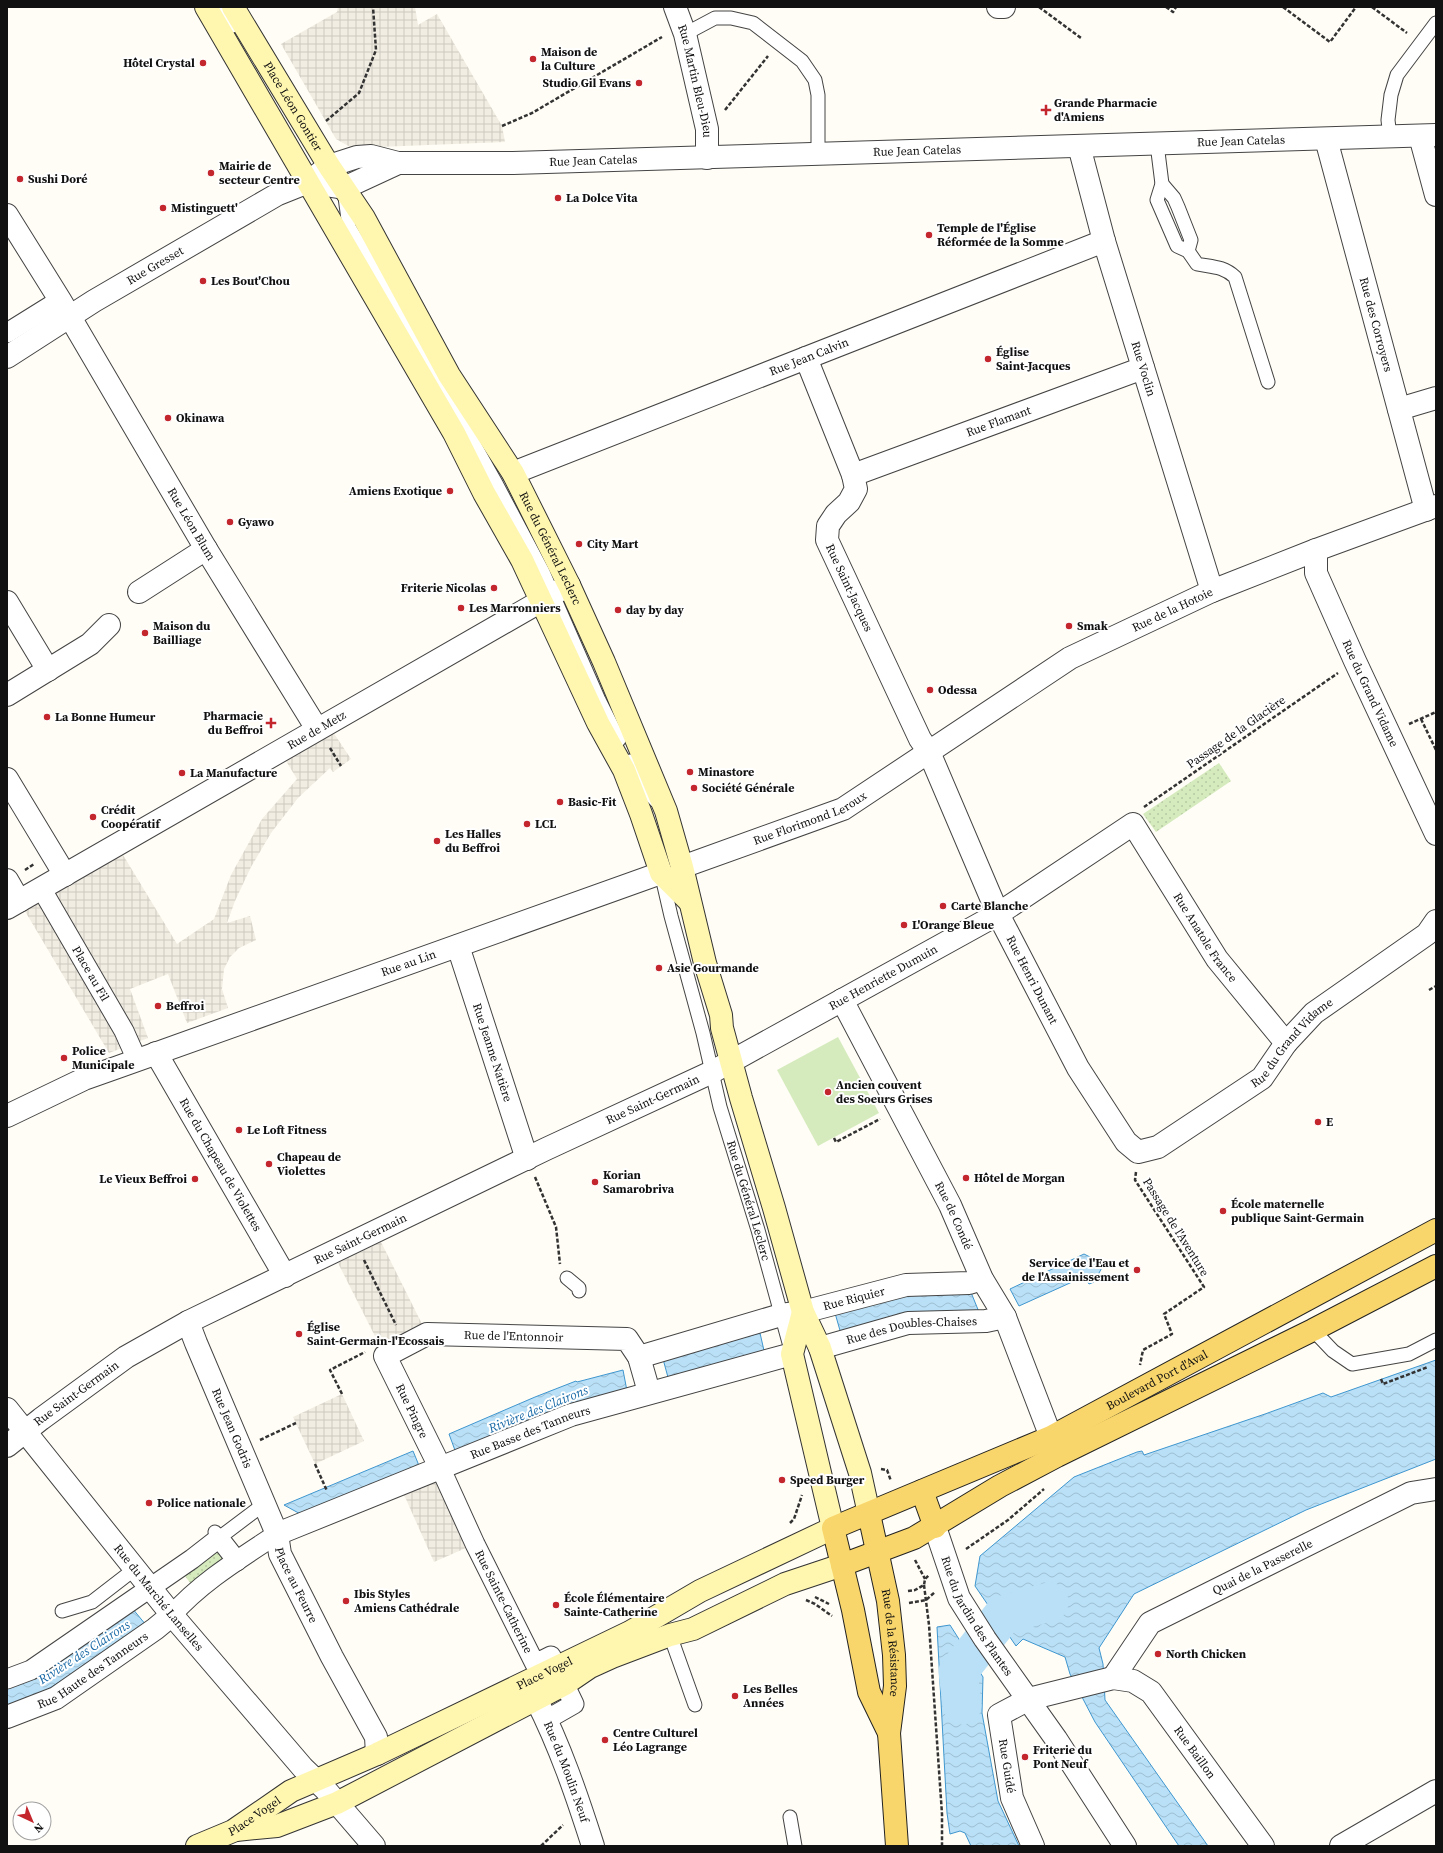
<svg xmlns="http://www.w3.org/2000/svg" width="1443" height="1853" font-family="'Source Serif 4',serif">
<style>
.grass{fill:#d5ebbd}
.park{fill:url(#park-dots)}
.plaza{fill:url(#plaza-grid)}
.water{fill:url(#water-waves);stroke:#3f96cf}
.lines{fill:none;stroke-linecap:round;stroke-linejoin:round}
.river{stroke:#b9e0f7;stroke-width:39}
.service-casing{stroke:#444;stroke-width:15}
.pedestrian-casing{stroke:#444;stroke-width:21}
.minor-casing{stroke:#444;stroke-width:24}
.tertiary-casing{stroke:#444;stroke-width:24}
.secondary-casing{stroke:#333;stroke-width:24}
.primary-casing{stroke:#222;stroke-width:24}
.path{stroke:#333;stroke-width:2.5;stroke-dasharray:4 2;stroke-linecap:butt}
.service{stroke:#fff;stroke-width:13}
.pedestrian{stroke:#fff;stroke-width:19}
.minor{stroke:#fff;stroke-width:22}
.tertiary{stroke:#fff;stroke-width:22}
.secondary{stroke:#fff6b0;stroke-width:22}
.primary{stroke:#f9d66b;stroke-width:22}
.poi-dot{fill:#c4262e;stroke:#fff;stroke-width:1.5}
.labels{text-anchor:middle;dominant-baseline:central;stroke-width:4;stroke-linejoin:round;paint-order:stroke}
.poi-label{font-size:12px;font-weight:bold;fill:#111;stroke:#fff;text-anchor:start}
.street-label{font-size:12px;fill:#111;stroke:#fff}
.water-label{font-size:13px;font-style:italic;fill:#1768a6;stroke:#fff}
</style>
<defs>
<pattern id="park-dots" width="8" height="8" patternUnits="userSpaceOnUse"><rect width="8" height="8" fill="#d5ebbd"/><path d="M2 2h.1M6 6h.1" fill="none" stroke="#b6c8a1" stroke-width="1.8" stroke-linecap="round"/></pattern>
<pattern id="plaza-grid" width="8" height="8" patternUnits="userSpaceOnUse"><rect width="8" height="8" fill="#f1ede2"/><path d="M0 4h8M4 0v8" fill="none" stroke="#cecac1"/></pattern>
<pattern id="water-waves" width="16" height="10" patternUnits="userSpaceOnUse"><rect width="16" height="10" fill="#b9e0f7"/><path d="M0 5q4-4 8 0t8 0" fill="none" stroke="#9ebfd3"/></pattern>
</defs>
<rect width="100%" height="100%" fill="#fffdf5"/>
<path class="grass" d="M838,1037L879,1113L818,1146L777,1070Z"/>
<g class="park">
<path d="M1219,763L1231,781L1156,832L1143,814Z"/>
<path d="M219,1544L231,1560L194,1588L182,1572Z"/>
</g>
<g class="plaza">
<path d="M338,7H415L418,25L437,14L502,126L505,142L352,148L336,139L281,44L337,12Z"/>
<path d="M331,729L351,759L333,772L330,768L298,798L271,833L251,867L235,901L227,923L250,916L256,940L239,948L230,957L224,969L222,989L228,1008L187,1023L168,974L130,989L148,1038L109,1053L19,901L117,845L177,944L214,919L231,875L262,819L297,779L280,751Z"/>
<path d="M381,1242L427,1334L385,1356L338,1263Z"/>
<path d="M342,1394L364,1441L315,1464L293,1417Z"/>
<path d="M442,1472L475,1544L434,1562L401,1488Z"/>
</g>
<g class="water">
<path d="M1084,1254L1104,1264L1094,1282L1089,1284L1085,1278H1081L1019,1306L1010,1289Z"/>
<path d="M970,1290L979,1312L841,1334L835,1313L903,1294Z"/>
<path d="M760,1333L765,1355L669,1381L663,1359Z"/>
<path d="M1436,1360V1459L1306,1510L1134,1594L1099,1648L1103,1664L1105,1700L1208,1846H1179L1095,1722L1070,1674L1065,1657L1023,1639L1016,1646L975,1586L980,1556L1074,1477L1137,1452L1142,1451L1144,1455L1265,1414L1323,1393L1331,1397Z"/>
<path d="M623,1370L627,1391L456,1453L449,1434L535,1397L576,1381L577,1382Z"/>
<path d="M413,1451L420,1468L304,1516L284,1505Z"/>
<path d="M132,1608L146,1625L44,1692L7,1708V1684Z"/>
<path d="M950,1625L983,1677L982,1713L998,1801L1019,1846H971L965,1833L960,1831L950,1834L947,1813L937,1627Z"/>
</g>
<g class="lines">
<path class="river" d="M962,1705L958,1672L1003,1615L1049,1602"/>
<g class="service-casing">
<g id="service">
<path d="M221,7L232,26"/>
<path d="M685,34L715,18H731L753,23L802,61L815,80L818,95V154"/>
<path d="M1390,137L1388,120L1391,95L1397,75L1436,23"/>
<path d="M1157,144L1162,184L1157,200L1177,246L1188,251L1197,264C1212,267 1223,266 1235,277L1268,382"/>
<path d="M1162,184L1174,198L1178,207L1191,240L1188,251"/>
<path d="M345,197L349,227L400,312L497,485L543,572L599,700L619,740"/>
<path d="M630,761L645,789L656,801"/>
<path id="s1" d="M662,877L671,916L703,1033L720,1107L758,1230L791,1350"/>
<path d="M567,1278L579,1288V1291"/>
<path d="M1313,1330L1333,1351L1352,1364L1409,1354L1436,1340"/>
<path d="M215,1532L219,1538L264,1504"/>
<path d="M62,1611L92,1602L136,1568"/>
<path d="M670,1635L695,1705"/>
<path d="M790,1817L795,1846"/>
</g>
</g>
<g class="pedestrian-casing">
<g id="pedestrian">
<path d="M7,333L60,300"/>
<path id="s2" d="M41,888L124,1031L137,1060"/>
<path id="s3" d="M440,1467L475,1544L535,1664L551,1656L574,1704L546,1720"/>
<path d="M172,1615C201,1582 241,1558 277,1534"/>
<path d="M7,1679L31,1670L192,1559L219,1538L237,1561"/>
</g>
</g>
<g class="minor-casing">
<g id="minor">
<path id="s4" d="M675,7L685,34L707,129V158"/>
<path d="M998,7H1004"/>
<path d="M1420,136L1436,195"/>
<path id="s5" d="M1326,139L1426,510"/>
<path id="s6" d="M1079,146L1104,241L1212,591"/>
<path id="s7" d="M7,215L60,300L206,549L317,729"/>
<path id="s8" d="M7,357L94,301L278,194L308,182"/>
<path id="s9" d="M806,358L853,475L856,489L849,502L836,514L828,526L827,540L920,739L929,752L998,914L1078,1068L1126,1142L1138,1152L1158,1147L1262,1078L1286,1043L1314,1013L1427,934L1436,921"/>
<path d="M1399,409L1436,398"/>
<path id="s10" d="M513,473L1104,241"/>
<path id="s11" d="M853,475L1143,368"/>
<path id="s12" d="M1316,550V573L1355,661L1436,834"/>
<path d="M139,592L206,549"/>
<path d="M7,602L48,670"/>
<path d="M7,695L90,644L109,625"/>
<path d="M7,779L65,875"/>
<path id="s13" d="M682,867L843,809L1070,658L1212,591L1316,550L1436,506"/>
<path d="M7,880L19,901"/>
<path id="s14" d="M7,908L569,585"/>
<path id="s15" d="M458,946L527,1159"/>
<path id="s16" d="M842,1000L950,1205L982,1279L1005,1317L1051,1437"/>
<path id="s17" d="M156,1053L285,1276"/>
<path id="s18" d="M7,1116L84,1079L118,1067L661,873"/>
<path id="s19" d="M188,1322L196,1343L277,1534L280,1554L332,1657L376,1737L377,1754"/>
<path id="s20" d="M820,1348L908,1323L986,1321L1005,1317"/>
<path id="s21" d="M639,1357L781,1315L803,1312L906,1285L969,1283L982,1279"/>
<path id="s22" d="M7,1409L172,1615L303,1768L325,1789L374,1846"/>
<path id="s23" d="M7,1446L41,1419L126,1357L188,1322L546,1149L712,1072L998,914L1133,824L1217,959L1286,1043"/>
<path id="s24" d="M440,1467L385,1356L427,1334L627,1339L639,1357L649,1392"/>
<path id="s25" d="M935,1527L959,1598L985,1639L1056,1739L1125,1846"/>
<path id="s26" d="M277,1534L571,1415L792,1354"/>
<path id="s27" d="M1113,1678L1150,1623L1411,1493L1436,1489"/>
<path id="s28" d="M536,1699C560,1746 577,1796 593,1846"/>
<path id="s29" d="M7,1717L56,1698L155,1629L172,1615"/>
<path id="s30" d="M1033,1846L1012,1798L999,1715L1029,1699L1113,1678L1133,1681L1151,1692L1263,1846"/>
<path d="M1341,1846L1436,1791"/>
</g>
</g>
<g class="tertiary-casing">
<g id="tertiary">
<path id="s31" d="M308,182L329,166L357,157L371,156L398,163H513L1436,135"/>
<path d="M325,185L344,188L398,163"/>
</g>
</g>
<g class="secondary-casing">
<g id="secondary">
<path d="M206,7L454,433L484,493L522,560L598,723L624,770L641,814L661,873L689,901"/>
<path id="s32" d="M233,7L329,166L364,218L449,375L513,473L569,585L604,662L666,811L682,867L705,963L721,1015L722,1028L741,1098L774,1208L803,1312L820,1348L860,1473L869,1514"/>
<path d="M236,1830L277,1826L337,1803L565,1684L590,1667L612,1657L670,1635L693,1629L785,1584L842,1565"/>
<path id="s33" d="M197,1846L233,1831L291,1791L377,1754L630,1632L700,1591L833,1528L792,1354L803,1312"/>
</g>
</g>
<g class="primary-casing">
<g id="primary">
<path d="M922,1491L935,1527"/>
<path id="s34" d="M869,1514L888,1601L894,1655L895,1686L889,1733L897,1846"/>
<path d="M842,1565L914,1538L1000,1486L1057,1456L1313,1330L1436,1266"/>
<path id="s35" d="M889,1733L869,1692L853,1610L833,1528L1051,1437L1436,1230"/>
</g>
</g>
<g class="path">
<path d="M1039,7L1081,38"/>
<path d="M1166,7L1173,12L1176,7"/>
<path d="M1283,7L1330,42L1356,7"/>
<path d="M1372,7L1407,33"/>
<path d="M725,110L768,56"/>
<path d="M326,121L359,93L376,50L373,7"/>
<path d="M502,126L532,113L662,37"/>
<path d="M1421,719L1436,750"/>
<path d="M1409,724L1436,712"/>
<path d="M330,748L341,766"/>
<path d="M1144,807L1338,673"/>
<path d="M25,870L34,864"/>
<path d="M1429,990L1436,986"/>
<path d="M834,1138L836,1142L880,1119"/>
<path d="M1136,1172L1135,1180L1204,1287L1164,1314L1172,1334L1143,1350L1140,1365"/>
<path d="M535,1177L556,1227L560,1264"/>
<path d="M364,1260L396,1325"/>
<path d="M1381,1379L1383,1384L1428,1367"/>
<path d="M342,1394L330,1370L365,1352"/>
<path d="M260,1440L296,1423"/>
<path d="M315,1464L327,1491"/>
<path d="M881,1469L887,1470L891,1481"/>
<path d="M790,1523L794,1519L802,1495"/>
<path d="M966,1549L1008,1520L1044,1489"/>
<path d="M915,1560L925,1579"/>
<path d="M924,1585L929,1625L942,1814V1846"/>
<path d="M908,1591L915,1590L924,1585L925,1579L929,1575"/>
<path d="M815,1597L829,1604"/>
<path d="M806,1600L815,1604L832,1616"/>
<path d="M909,1603L926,1600L935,1592"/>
<path d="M541,1846L563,1825"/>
</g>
<use href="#service" class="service"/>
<use href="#pedestrian" class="pedestrian"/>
<use href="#minor" class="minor"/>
<use href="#tertiary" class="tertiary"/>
<use href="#secondary" class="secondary"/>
<use href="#primary" class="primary"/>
</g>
<g class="poi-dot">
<circle cx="533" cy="59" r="4"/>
<circle cx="203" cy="63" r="4"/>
<circle cx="639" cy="83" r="4"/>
<path d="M1044 104h4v4h4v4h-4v4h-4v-4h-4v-4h4z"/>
<circle cx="211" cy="173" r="4"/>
<circle cx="20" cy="179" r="4"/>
<circle cx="558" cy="198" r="4"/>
<circle cx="163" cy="208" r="4"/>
<circle cx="929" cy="235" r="4"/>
<circle cx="203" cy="281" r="4"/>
<circle cx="988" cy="359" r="4"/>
<circle cx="168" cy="418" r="4"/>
<circle cx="450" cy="491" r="4"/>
<circle cx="230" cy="522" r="4"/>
<circle cx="579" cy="544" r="4"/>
<circle cx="494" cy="588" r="4"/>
<circle cx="461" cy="608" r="4"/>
<circle cx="618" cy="610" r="4"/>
<circle cx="1069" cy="626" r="4"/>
<circle cx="145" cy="633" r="4"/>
<circle cx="930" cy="690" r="4"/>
<circle cx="47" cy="717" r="4"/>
<path d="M269 717h4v4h4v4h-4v4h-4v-4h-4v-4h4z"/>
<circle cx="690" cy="772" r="4"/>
<circle cx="182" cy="773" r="4"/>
<circle cx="694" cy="788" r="4"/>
<circle cx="560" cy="802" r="4"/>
<circle cx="93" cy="817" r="4"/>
<circle cx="527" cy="824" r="4"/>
<circle cx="437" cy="841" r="4"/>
<circle cx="943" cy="906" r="4"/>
<circle cx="904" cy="925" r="4"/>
<circle cx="659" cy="968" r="4"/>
<circle cx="158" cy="1006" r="4"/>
<circle cx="64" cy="1058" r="4"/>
<circle cx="828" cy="1092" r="4"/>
<circle cx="1318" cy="1122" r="4"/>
<circle cx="239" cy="1130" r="4"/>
<circle cx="269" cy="1164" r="4"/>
<circle cx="966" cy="1178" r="4"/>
<circle cx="195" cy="1179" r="4"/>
<circle cx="595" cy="1182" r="4"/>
<circle cx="1223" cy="1211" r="4"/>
<circle cx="1137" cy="1270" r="4"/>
<circle cx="299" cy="1334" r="4"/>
<circle cx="782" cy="1480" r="4"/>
<circle cx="149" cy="1503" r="4"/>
<circle cx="346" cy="1601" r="4"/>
<circle cx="556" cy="1605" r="4"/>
<circle cx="1158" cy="1654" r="4"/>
<circle cx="735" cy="1696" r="4"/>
<circle cx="605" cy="1740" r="4"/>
<circle cx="1025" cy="1757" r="4"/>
</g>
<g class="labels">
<g class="poi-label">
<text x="541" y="52">Maison de<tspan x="541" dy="14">la Culture</tspan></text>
<text x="195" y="63" text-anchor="end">Hôtel Crystal</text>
<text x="631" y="83" text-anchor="end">Studio Gil Evans</text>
<text x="1054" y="103">Grande Pharmacie<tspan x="1054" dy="14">d'Amiens</tspan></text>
<text x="219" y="166">Mairie de<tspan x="219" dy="14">secteur Centre</tspan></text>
<text x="28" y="179">Sushi Doré</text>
<text x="566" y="198">La Dolce Vita</text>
<text x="171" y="208">Mistinguett'</text>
<text x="937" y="228">Temple de l'Église<tspan x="937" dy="14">Réformée de la Somme</tspan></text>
<text x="211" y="281">Les Bout'Chou</text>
<text x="996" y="352">Église<tspan x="996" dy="14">Saint-Jacques</tspan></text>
<text x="176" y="418">Okinawa</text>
<text x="442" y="491" text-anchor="end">Amiens Exotique</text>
<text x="238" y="522">Gyawo</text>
<text x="587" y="544">City Mart</text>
<text x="486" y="588" text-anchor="end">Friterie Nicolas</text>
<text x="469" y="608">Les Marronniers</text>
<text x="626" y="610">day by day</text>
<text x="153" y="626">Maison du<tspan x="153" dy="14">Bailliage</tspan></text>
<text x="1077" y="626">Smak</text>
<text x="938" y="690">Odessa</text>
<text x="263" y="716" text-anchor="end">Pharmacie<tspan x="263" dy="14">du Beffroi</tspan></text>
<text x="55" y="717">La Bonne Humeur</text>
<text x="698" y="772">Minastore</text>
<text x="190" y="773">La Manufacture</text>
<text x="702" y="788">Société Générale</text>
<text x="568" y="802">Basic-Fit</text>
<text x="101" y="810">Crédit<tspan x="101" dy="14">Coopératif</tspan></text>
<text x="535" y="824">LCL</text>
<text x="445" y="834">Les Halles<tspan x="445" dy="14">du Beffroi</tspan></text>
<text x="951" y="906">Carte Blanche</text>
<text x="912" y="925">L'Orange Bleue</text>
<text x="667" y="968">Asie Gourmande</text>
<text x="166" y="1006">Beffroi</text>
<text x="72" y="1051">Police<tspan x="72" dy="14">Municipale</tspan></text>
<text x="836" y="1085">Ancien couvent<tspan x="836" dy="14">des Soeurs Grises</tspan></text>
<text x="1326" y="1122">E</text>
<text x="247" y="1130">Le Loft Fitness</text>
<text x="277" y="1157">Chapeau de<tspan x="277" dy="14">Violettes</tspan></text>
<text x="603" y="1175">Korian<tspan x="603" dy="14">Samarobriva</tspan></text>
<text x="974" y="1178">Hôtel de Morgan</text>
<text x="187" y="1179" text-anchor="end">Le Vieux Beffroi</text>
<text x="1231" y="1204">École maternelle<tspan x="1231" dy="14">publique Saint-Germain</tspan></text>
<text x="1129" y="1263" text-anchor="end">Service de l'Eau et<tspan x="1129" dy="14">de l'Assainissement</tspan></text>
<text x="307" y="1327">Église<tspan x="307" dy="14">Saint-Germain-l'Ecossais</tspan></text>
<text x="790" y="1480">Speed Burger</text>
<text x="157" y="1503">Police nationale</text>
<text x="354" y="1594">Ibis Styles<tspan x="354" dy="14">Amiens Cathédrale</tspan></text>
<text x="564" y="1598">École Élémentaire<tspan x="564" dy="14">Sainte-Catherine</tspan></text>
<text x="1166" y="1654">North Chicken</text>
<text x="743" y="1689">Les Belles<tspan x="743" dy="14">Années</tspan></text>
<text x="613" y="1733">Centre Culturel<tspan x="613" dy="14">Léo Lagrange</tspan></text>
<text x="1033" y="1750">Friterie du<tspan x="1033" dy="14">Pont Neuf</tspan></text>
</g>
<g class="street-label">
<text stroke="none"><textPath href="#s4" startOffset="77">Rue Martin Bleu-Dieu</textPath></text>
<text stroke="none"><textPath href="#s32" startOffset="116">Place Léon Gontier</textPath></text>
<text stroke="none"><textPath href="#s31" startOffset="941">Rue Jean Catelas</textPath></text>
<text stroke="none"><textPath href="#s31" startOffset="617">Rue Jean Catelas</textPath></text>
<text stroke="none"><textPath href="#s31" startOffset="293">Rue Jean Catelas</textPath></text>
<text stroke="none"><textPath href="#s8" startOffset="174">Rue Gresset</textPath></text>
<text stroke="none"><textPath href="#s5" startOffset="192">Rue des Corroyers</textPath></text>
<text stroke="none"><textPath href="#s10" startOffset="318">Rue Jean Calvin</textPath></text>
<text stroke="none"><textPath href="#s6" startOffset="232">Rue Voclin</textPath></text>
<text stroke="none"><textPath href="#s11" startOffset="155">Rue Flamant</textPath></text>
<text stroke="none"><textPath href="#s7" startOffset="360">Rue Léon Blum</textPath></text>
<text stroke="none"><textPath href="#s32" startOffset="628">Rue du Général Leclerc</textPath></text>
<text stroke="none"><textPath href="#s9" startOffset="254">Rue Saint-Jacques</textPath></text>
<text stroke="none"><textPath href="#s13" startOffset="557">Rue de la Hotoie</textPath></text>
<text stroke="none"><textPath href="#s12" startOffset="155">Rue du Grand Vidame</textPath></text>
<text stroke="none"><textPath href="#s14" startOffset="357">Rue de Metz</textPath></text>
<text transform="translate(1236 732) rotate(-35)">Passage de la Glacière</text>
<text stroke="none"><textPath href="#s13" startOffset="137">Rue Florimond Leroux</textPath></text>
<text stroke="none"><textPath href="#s23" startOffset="1424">Rue Anatole France</textPath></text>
<text stroke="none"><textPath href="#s18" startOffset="430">Rue au Lin</textPath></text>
<text stroke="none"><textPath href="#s2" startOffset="99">Place au Fil</textPath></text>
<text stroke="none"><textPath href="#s23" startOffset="996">Rue Henriette Dumuin</textPath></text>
<text stroke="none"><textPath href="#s9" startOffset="687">Rue Henri Dunant</textPath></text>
<text stroke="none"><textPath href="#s9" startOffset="1082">Rue du Grand Vidame</textPath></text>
<text stroke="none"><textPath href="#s15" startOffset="112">Rue Jeanne Natière</textPath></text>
<text stroke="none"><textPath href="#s23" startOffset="735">Rue Saint-Germain</textPath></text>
<text stroke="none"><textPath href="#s17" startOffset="129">Rue du Chapeau de Violettes</textPath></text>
<text stroke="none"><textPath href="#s1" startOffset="335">Rue du Général Leclerc</textPath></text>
<text stroke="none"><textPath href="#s16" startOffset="243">Rue de Condé</textPath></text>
<text transform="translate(1176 1227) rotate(58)">Passage de l'Aventure</text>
<text stroke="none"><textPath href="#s23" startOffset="411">Rue Saint-Germain</textPath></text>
<text stroke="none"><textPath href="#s21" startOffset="223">Rue Riquier</textPath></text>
<text stroke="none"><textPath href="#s20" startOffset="94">Rue des Doubles-Chaises</textPath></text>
<text stroke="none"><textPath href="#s24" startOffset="258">Rue de l'Entonnoir</textPath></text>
<text stroke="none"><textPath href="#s35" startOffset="570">Boulevard Port d'Aval</textPath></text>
<text stroke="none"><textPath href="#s23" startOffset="87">Rue Saint-Germain</textPath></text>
<text transform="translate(412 1411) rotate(64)">Rue Pingre</text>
<text stroke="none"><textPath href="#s19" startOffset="115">Rue Jean Godris</textPath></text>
<text stroke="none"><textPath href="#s26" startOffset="273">Rue Basse des Tanneurs</textPath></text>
<text stroke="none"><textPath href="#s27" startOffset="192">Quai de la Passerelle</textPath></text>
<text stroke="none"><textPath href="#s19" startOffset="285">Place au Feurre</textPath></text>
<text stroke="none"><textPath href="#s22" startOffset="242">Rue du Marché Lanselles</textPath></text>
<text stroke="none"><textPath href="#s3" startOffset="149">Rue Sainte-Catherine</textPath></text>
<text stroke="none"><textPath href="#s25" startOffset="99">Rue du Jardin des Plantes</textPath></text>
<text stroke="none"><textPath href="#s34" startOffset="131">Rue de la Résistance</textPath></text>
<text stroke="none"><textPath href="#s29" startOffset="98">Rue Haute des Tanneurs</textPath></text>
<text stroke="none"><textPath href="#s33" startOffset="389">Place Vogel</textPath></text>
<text stroke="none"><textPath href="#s30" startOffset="373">Rue Baillon</textPath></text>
<text transform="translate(1007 1766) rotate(81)">Rue Guidé</text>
<text stroke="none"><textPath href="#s28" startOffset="79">Rue du Moulin Neuf</textPath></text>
<text stroke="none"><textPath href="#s33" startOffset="65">Place Vogel</textPath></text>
</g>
<g class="water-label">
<text transform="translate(538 1409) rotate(-22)">Rivière des Clairons</text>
<text transform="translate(84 1652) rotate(-33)">Rivière des Clairons</text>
</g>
</g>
<rect width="1443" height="1853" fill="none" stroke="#111111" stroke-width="16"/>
<g transform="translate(32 1821) rotate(136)"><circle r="19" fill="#ffffff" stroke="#a0a0a0"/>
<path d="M0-3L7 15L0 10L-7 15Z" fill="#c4262e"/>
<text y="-6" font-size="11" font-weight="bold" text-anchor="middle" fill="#111111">N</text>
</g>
</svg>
